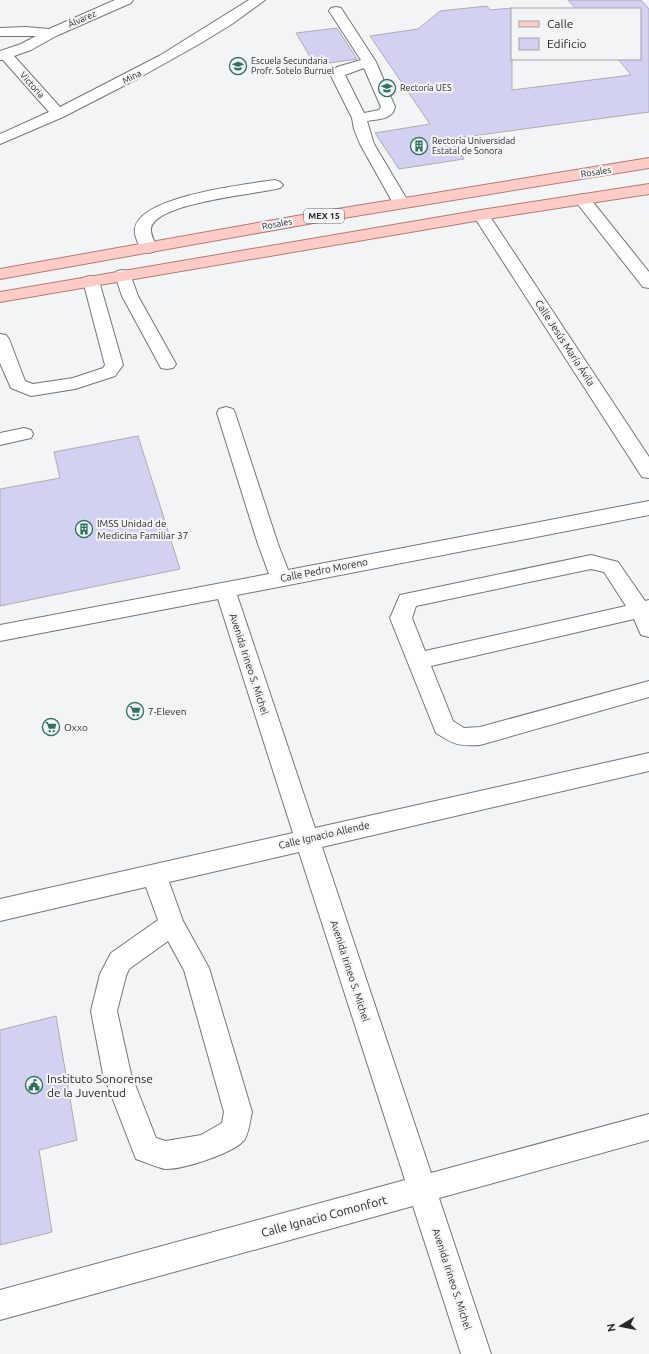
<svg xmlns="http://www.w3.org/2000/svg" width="649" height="1354" font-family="Ubuntu,sans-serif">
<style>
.building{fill:#d2d1f2;stroke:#adadaf}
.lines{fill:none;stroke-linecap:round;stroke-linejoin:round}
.minor-casing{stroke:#757577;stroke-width:2}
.major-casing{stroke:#b37c77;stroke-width:2}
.minor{fill:#fff;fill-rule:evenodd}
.major{fill:#fecbc6;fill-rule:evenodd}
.labels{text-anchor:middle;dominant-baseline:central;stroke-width:4;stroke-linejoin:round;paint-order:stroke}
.far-street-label{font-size:9px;fill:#2a2a2b;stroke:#f3f4f6}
.far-poi-label{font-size:9px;fill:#2a2a2b;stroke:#f3f4f6;text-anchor:start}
.shield{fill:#f3f4f6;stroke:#666768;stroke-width:1}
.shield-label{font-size:9px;font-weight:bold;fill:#2a2a2b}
.street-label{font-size:10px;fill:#2a2a2b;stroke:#f3f4f6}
.poi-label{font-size:10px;fill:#2a2a2b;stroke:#f3f4f6;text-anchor:start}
.near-poi-label{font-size:12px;fill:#2a2a2b;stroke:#f3f4f6;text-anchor:start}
.near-street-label{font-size:12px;fill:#2a2a2b;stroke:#f3f4f6}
</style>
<rect width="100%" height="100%" fill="#f3f4f6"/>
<g class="building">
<path d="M568,0H641L649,9V112L450,139L464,159L399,169L375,133L430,124L370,36L418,29L440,11L487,6L490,10L512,8V90L631,75L618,59H640V9H576Z"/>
<path d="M337,28L357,59L315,65L296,33Z"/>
<path d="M138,436L180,569L0,606V489L60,478L54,452Z"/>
<path d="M56,1016L77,1140L39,1150L52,1232L0,1245V1030Z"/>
</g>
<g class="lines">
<g class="minor-casing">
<g id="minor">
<path d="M115,0H133L131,3L56,36L31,50L14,56L60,107L159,56L249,0H265L232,24L201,43L137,79L63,117L0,144V134L49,112L3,60H0V51L21,44L36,36H0V28L26,27L49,29Z"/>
<path d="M336,7L341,8L376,62L395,107C392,120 378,119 367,121L374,144L409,203L407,206L401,208L395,206L393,203L360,144L354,129L352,118L330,74L337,67L361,60L329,11L331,8ZM364,68L381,107L379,110L364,113L345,75Z"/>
<path d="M275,180L280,182L283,185L280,188C258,194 157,202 151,228C150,234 155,242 157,248L155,251L149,253L143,251C139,246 134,236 135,229C138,196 248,184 275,180Z"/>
<path d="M582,194L588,196L649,272V288L643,287L576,202L574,199L576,196Z"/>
<path d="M481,210L487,212L489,215L649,457V478L642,477L473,215L475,212Z"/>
<path d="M123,270L129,271L138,296L176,364L173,368L167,369L161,368L122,296L115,275L117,271Z"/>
<path d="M91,276L97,277L99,281L123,365L115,376L75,389L31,396L11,388L0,363V334L6,335L9,339L25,381L33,384L73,378L103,368L105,365L83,281L85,277Z"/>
<path d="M226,407L233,409L235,413L278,544L288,570L649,501V515L237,595L315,828L649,753V771L322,847L431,1173L649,1114V1140L439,1198L491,1354H461L413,1206L0,1320V1290L405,1180L299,852L169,882L183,921L209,968L252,1112C250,1121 249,1131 245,1139C236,1153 181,1170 165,1169C156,1167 145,1162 136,1159L103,1074L91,1011L100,974L111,953L158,920L146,887L0,921V899L293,833L218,599L0,641V625L269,574L258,544L217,413L219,409ZM168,941L184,970L224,1112L222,1123L201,1135L166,1141L156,1138L131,1074L117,1011L126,976L129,969Z"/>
<path d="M24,428L31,430L33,434L31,438L0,445V433Z"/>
<path d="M591,555L618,562L645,601L649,600V637L641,635L634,619L431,666L453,721L464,728L480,727L649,681V697L480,745C458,746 455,745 436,733L390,618L400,595ZM591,569L604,572L626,606L425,651L412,618L416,606Z"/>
</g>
</g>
<g class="major-casing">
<g id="major">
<path d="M649,158V168L319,222L0,279V269L319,212Z"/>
<path d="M649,184V194L481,220L0,302V292L481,210Z"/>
</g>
</g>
<use href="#minor" class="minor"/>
<use href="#major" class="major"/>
</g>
<defs>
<g id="school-ring" transform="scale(0.9)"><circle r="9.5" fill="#f3f4f6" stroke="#307160" stroke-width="1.5"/><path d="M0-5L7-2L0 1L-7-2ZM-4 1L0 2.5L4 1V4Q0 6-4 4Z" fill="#307160"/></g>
<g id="university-ring" transform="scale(0.9)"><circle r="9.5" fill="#f3f4f6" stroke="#307160" stroke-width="1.5"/><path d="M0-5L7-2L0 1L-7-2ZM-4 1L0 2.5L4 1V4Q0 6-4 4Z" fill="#307160"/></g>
<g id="building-ring" transform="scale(0.9)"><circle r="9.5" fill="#f3f4f6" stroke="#307160" stroke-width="1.5"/><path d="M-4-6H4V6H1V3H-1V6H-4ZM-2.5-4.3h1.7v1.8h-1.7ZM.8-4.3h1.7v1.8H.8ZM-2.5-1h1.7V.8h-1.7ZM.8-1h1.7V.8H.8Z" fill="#307160"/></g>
<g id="supermarket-ring" transform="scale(0.9)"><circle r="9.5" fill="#f3f4f6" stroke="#307160" stroke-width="1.5"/><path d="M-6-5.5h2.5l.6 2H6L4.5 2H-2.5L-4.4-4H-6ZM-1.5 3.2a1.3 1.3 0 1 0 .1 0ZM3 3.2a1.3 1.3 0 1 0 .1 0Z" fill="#307160"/></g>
<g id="civic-ring" transform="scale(0.9)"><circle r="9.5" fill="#f3f4f6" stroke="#307160" stroke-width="1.5"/><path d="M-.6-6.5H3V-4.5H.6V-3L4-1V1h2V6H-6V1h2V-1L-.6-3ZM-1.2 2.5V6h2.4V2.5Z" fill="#307160"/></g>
</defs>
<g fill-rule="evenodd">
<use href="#school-ring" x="238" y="66"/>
<use href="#university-ring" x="387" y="88"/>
<use href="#building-ring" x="419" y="146"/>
<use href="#building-ring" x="84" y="529"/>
<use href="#supermarket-ring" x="135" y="711"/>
<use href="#supermarket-ring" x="51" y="727"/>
<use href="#civic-ring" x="34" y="1085"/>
</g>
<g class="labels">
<g class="far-street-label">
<text transform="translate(82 19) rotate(-24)">Álvarez</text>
<text transform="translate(132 77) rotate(-27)">Mina</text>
<text transform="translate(32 85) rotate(48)">Victoria</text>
<text transform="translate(596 172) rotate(-9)">Rosales</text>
<text transform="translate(277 224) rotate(-10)">Rosales</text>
</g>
<g class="far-poi-label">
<text x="251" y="61">Escuela Secundaria<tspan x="251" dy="10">Profr. Sotelo Burruel</tspan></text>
<text x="400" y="88">Rectoría UES</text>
<text x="432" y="141">Rectoría Universidad<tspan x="432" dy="10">Estatal de Sonora</tspan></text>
</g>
<rect class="shield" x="304" y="209" width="40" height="14" rx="3"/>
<g class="shield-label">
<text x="324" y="216">MEX 15</text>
</g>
<g class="street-label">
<text transform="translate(565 343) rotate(57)">Calle Jesús María Ávila</text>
<text transform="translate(324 570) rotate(-11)">Calle Pedro Moreno</text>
<text transform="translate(249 664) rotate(72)">Avenida Irineo S. Michel</text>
<text transform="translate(324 835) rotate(-13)">Calle Ignacio Allende</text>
<text transform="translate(350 971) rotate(72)">Avenida Irineo S. Michel</text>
<text transform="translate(452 1279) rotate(72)">Avenida Irineo S. Michel</text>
</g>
<g class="poi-label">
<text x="97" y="523">IMSS Unidad de<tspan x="97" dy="12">Medicina Familiar 37</tspan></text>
<text x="148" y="711">7-Eleven</text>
<text x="64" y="727">Oxxo</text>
</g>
<g class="near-poi-label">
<text x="47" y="1078">Instituto Sonorense<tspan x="47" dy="14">de la Juventud</tspan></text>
</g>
<g class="near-street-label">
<text transform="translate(324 1216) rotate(-15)">Calle Ignacio Comonfort</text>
</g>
</g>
<rect x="511" y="8" width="130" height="52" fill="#f3f4f6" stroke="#a3a3a5"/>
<rect x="519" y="21" width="20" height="6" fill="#fecbc6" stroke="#a3a3a5"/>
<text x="547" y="28" font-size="12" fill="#2a2a2b">Calle</text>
<rect x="519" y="38" width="20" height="12" fill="#d2d1f2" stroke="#a3a3a5"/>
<text x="547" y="48" font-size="12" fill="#2a2a2b">Edificio</text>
<g transform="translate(621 1326) rotate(260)" stroke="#f3f4f6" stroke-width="3" paint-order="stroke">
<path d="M0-3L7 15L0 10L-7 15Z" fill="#2a2a2b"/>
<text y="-6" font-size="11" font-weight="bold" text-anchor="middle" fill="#2a2a2b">N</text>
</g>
</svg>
